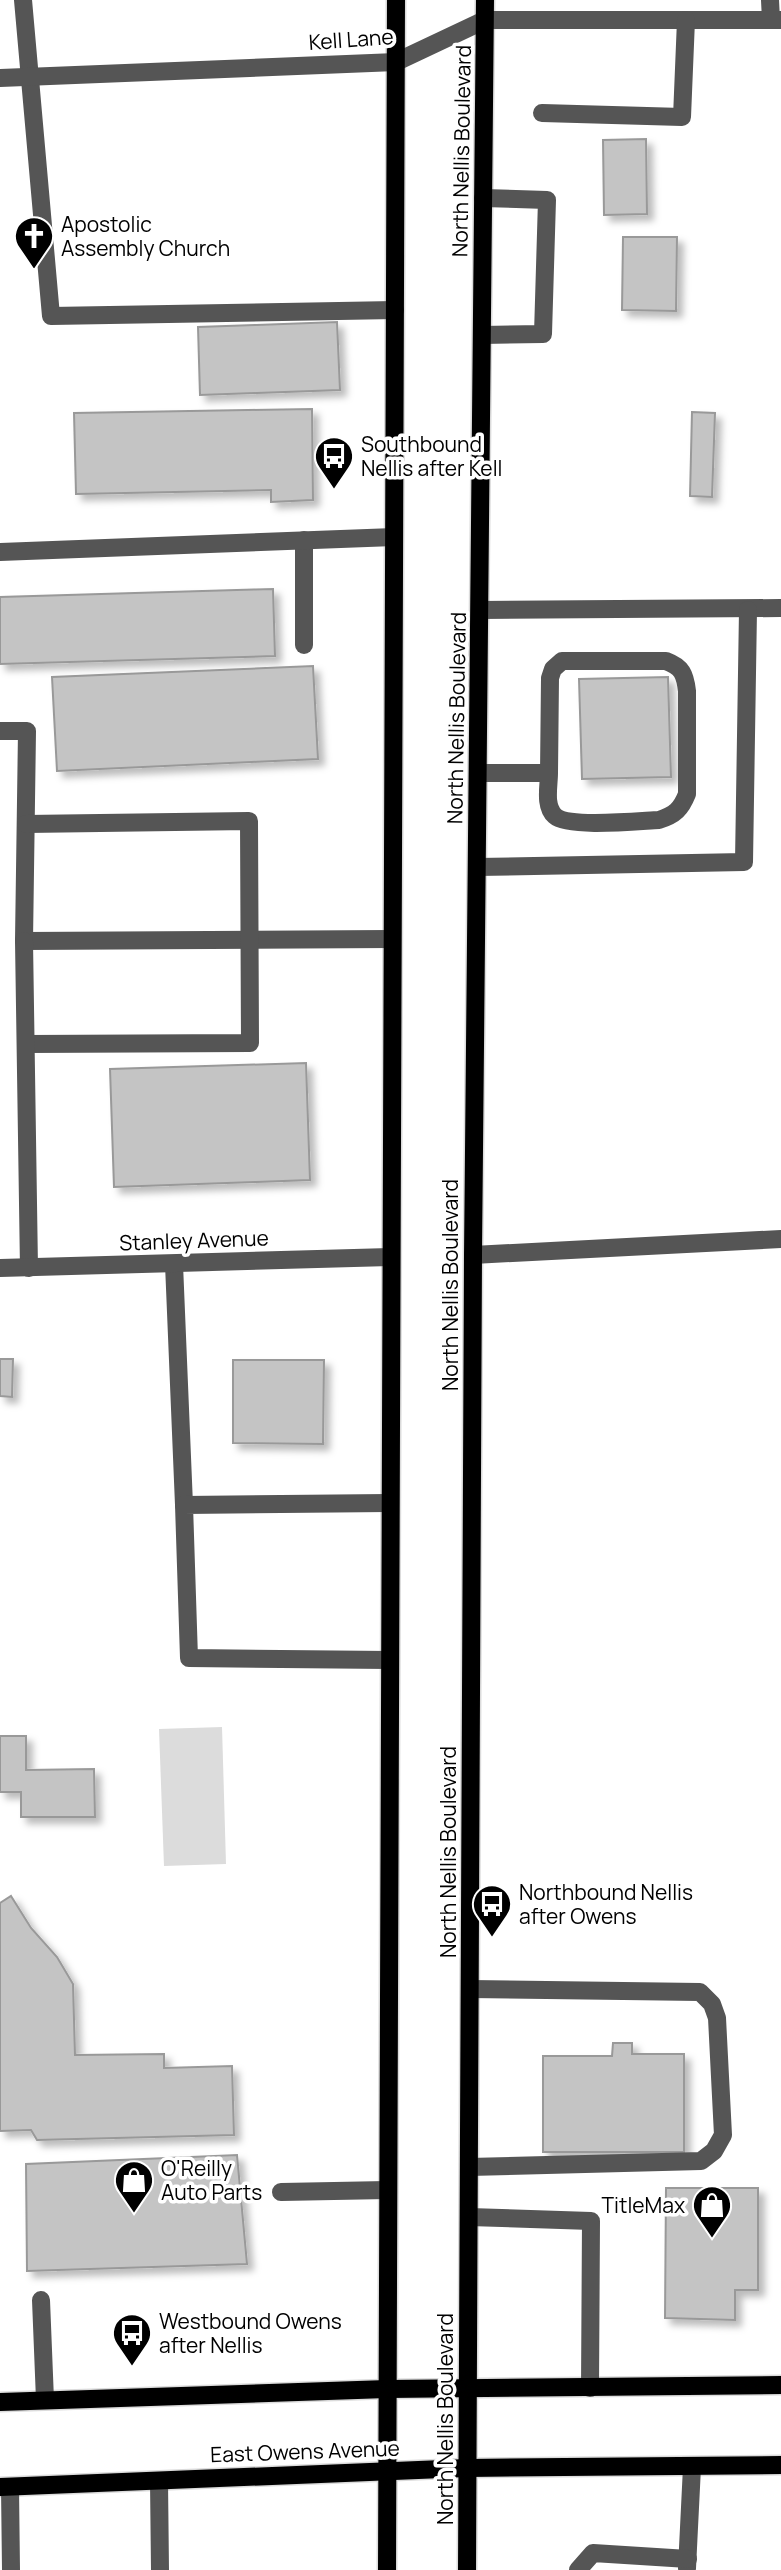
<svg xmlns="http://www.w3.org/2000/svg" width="781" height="2570" font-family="Manrope,sans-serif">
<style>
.green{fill:#dcdcdc}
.building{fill:#c4c4c4;stroke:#999;stroke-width:2;filter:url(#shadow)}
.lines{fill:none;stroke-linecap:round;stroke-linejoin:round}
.major-casing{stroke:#dbdbdb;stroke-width:21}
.minor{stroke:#555;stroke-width:18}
.major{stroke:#000;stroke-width:18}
.labels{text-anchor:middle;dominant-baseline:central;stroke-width:7;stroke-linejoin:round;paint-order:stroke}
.street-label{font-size:21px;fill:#000;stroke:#fff}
.poi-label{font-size:21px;fill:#000;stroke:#fff;text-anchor:start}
</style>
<defs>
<filter id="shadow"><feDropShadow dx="6" dy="6" stdDeviation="3.5" flood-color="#0004"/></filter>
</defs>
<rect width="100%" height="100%" fill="#fff"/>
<path class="green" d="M222,1727L226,1864L164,1866L159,1729Z"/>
<g class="building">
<path d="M646,139L647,214L604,215L603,140Z"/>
<path d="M623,237H677L676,311L622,310Z"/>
<path d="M337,322L340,390L200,395L198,327Z"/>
<path d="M312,409L313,500L271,502V490L76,494L74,413Z"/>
<path d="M692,412L715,413L712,497L690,496Z"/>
<path d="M273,589L275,656L0,664V597Z"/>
<path d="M313,666L318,759L57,771L52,677Z"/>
<path d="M668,677L671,777L582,779L579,679Z"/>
<path d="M306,1063L310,1180L114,1187L110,1069Z"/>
<path d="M0,1359H13L12,1397L0,1396Z"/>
<path d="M233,1360H324L323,1444L233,1443Z"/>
<path d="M0,1736H26V1770L94,1769L95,1817H21V1792H0Z"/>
<path d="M11,1896L31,1928L57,1957L73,1984L75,2055L164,2054V2068L232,2066L234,2135L37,2140L31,2130L0,2131V1903Z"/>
<path d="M613,2043H632V2054H684V2152H543V2056H612Z"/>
<path d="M237,2155L247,2264L27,2271L26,2164Z"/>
<path d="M666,2188H758V2290H735V2320L665,2318Z"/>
</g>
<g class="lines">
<g class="major-casing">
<g id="major">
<path d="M0,2402L387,2389L781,2385"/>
<path d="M0,2487L467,2468L781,2465"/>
<path d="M387,2570L396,0"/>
<path d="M467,2570L473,1255L485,0"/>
</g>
</g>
<g class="minor">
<path d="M23,0L51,316L395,310"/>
<path d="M770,0L771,20"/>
<path d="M0,78L396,62L485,20H781"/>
<path d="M542,113L682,117L686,20"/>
<path d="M482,335L543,334L547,200L483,198"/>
<path d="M304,540V645"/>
<path d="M0,552L394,537"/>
<path d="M480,610L781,608"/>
<path d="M0,731H27L24,941L392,939"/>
<path d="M478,773H549L550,678L553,669L562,661H666C682,667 685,674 687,691V794C681,809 675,815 659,820C638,821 568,828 555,816C544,806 549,786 549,773"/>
<path d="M26,824L249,821L250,1043L26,1044"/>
<path d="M477,867L744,862L748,610"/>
<path d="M24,941L29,1268"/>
<path d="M473,1255L781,1239"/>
<path d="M174,1264L184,1505"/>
<path d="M0,1268L390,1257"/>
<path d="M389,1503L184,1505L189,1658L389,1660"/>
<path d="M469,2167L701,2161L714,2151L723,2135L717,2018L712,2004L700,1992L470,1989"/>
<path d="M281,2192L387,2190"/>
<path d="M469,2217L591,2221L590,2388"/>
<path d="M41,2300L45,2400"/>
<path d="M159,2481L160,2570"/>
<path d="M10,2487L11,2570"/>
<path d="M687,2568L692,2467"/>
<path d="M578,2570L593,2553L688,2559"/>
</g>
<use href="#major" class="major"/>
</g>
<defs>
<g id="church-pin" transform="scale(2.0125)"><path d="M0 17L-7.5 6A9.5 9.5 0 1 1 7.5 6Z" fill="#000" stroke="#fff"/><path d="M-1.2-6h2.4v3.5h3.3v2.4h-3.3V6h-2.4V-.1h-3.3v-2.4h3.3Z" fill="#fff"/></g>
<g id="bus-pin" transform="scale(2.0125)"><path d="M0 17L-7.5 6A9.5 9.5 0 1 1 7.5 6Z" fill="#000" stroke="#fff"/><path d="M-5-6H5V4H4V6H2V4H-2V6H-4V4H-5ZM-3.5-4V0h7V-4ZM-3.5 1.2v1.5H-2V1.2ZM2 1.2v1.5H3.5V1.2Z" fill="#fff"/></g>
<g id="shop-pin" transform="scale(2.0125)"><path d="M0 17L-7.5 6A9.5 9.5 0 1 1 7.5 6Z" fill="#000" stroke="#fff"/><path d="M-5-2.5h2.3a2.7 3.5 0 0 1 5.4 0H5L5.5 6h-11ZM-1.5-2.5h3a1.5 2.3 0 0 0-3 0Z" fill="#fff"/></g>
</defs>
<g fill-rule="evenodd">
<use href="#church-pin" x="34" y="236"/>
<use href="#bus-pin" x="334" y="456"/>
<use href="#bus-pin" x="492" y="1904"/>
<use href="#shop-pin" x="134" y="2180"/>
<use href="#shop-pin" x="712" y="2205"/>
<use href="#bus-pin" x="132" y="2333"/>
</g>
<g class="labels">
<g class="street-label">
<text transform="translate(351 39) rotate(-4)">Kell Lane</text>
<text transform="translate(461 151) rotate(-89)">North Nellis Boulevard</text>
<text transform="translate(456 718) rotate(-89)">North Nellis Boulevard</text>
<text transform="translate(194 1240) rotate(-2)">Stanley Avenue</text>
<text transform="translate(450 1285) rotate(-90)">North Nellis Boulevard</text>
<text transform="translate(448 1852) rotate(-90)">North Nellis Boulevard</text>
<text transform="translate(445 2419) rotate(-90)">North Nellis Boulevard</text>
<text transform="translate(305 2451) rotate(-2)">East Owens Avenue</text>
</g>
<g class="poi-label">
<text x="61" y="224">Apostolic<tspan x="61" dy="24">Assembly Church</tspan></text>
<text x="361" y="444">Southbound<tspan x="361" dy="24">Nellis after Kell</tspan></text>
<text x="519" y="1892">Northbound Nellis<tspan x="519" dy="24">after Owens</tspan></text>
<text x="161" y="2168">O'Reilly<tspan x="161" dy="24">Auto Parts</tspan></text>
<text x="685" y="2205" text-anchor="end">TitleMax</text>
<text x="159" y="2321">Westbound Owens<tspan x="159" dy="24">after Nellis</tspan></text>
</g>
</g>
</svg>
